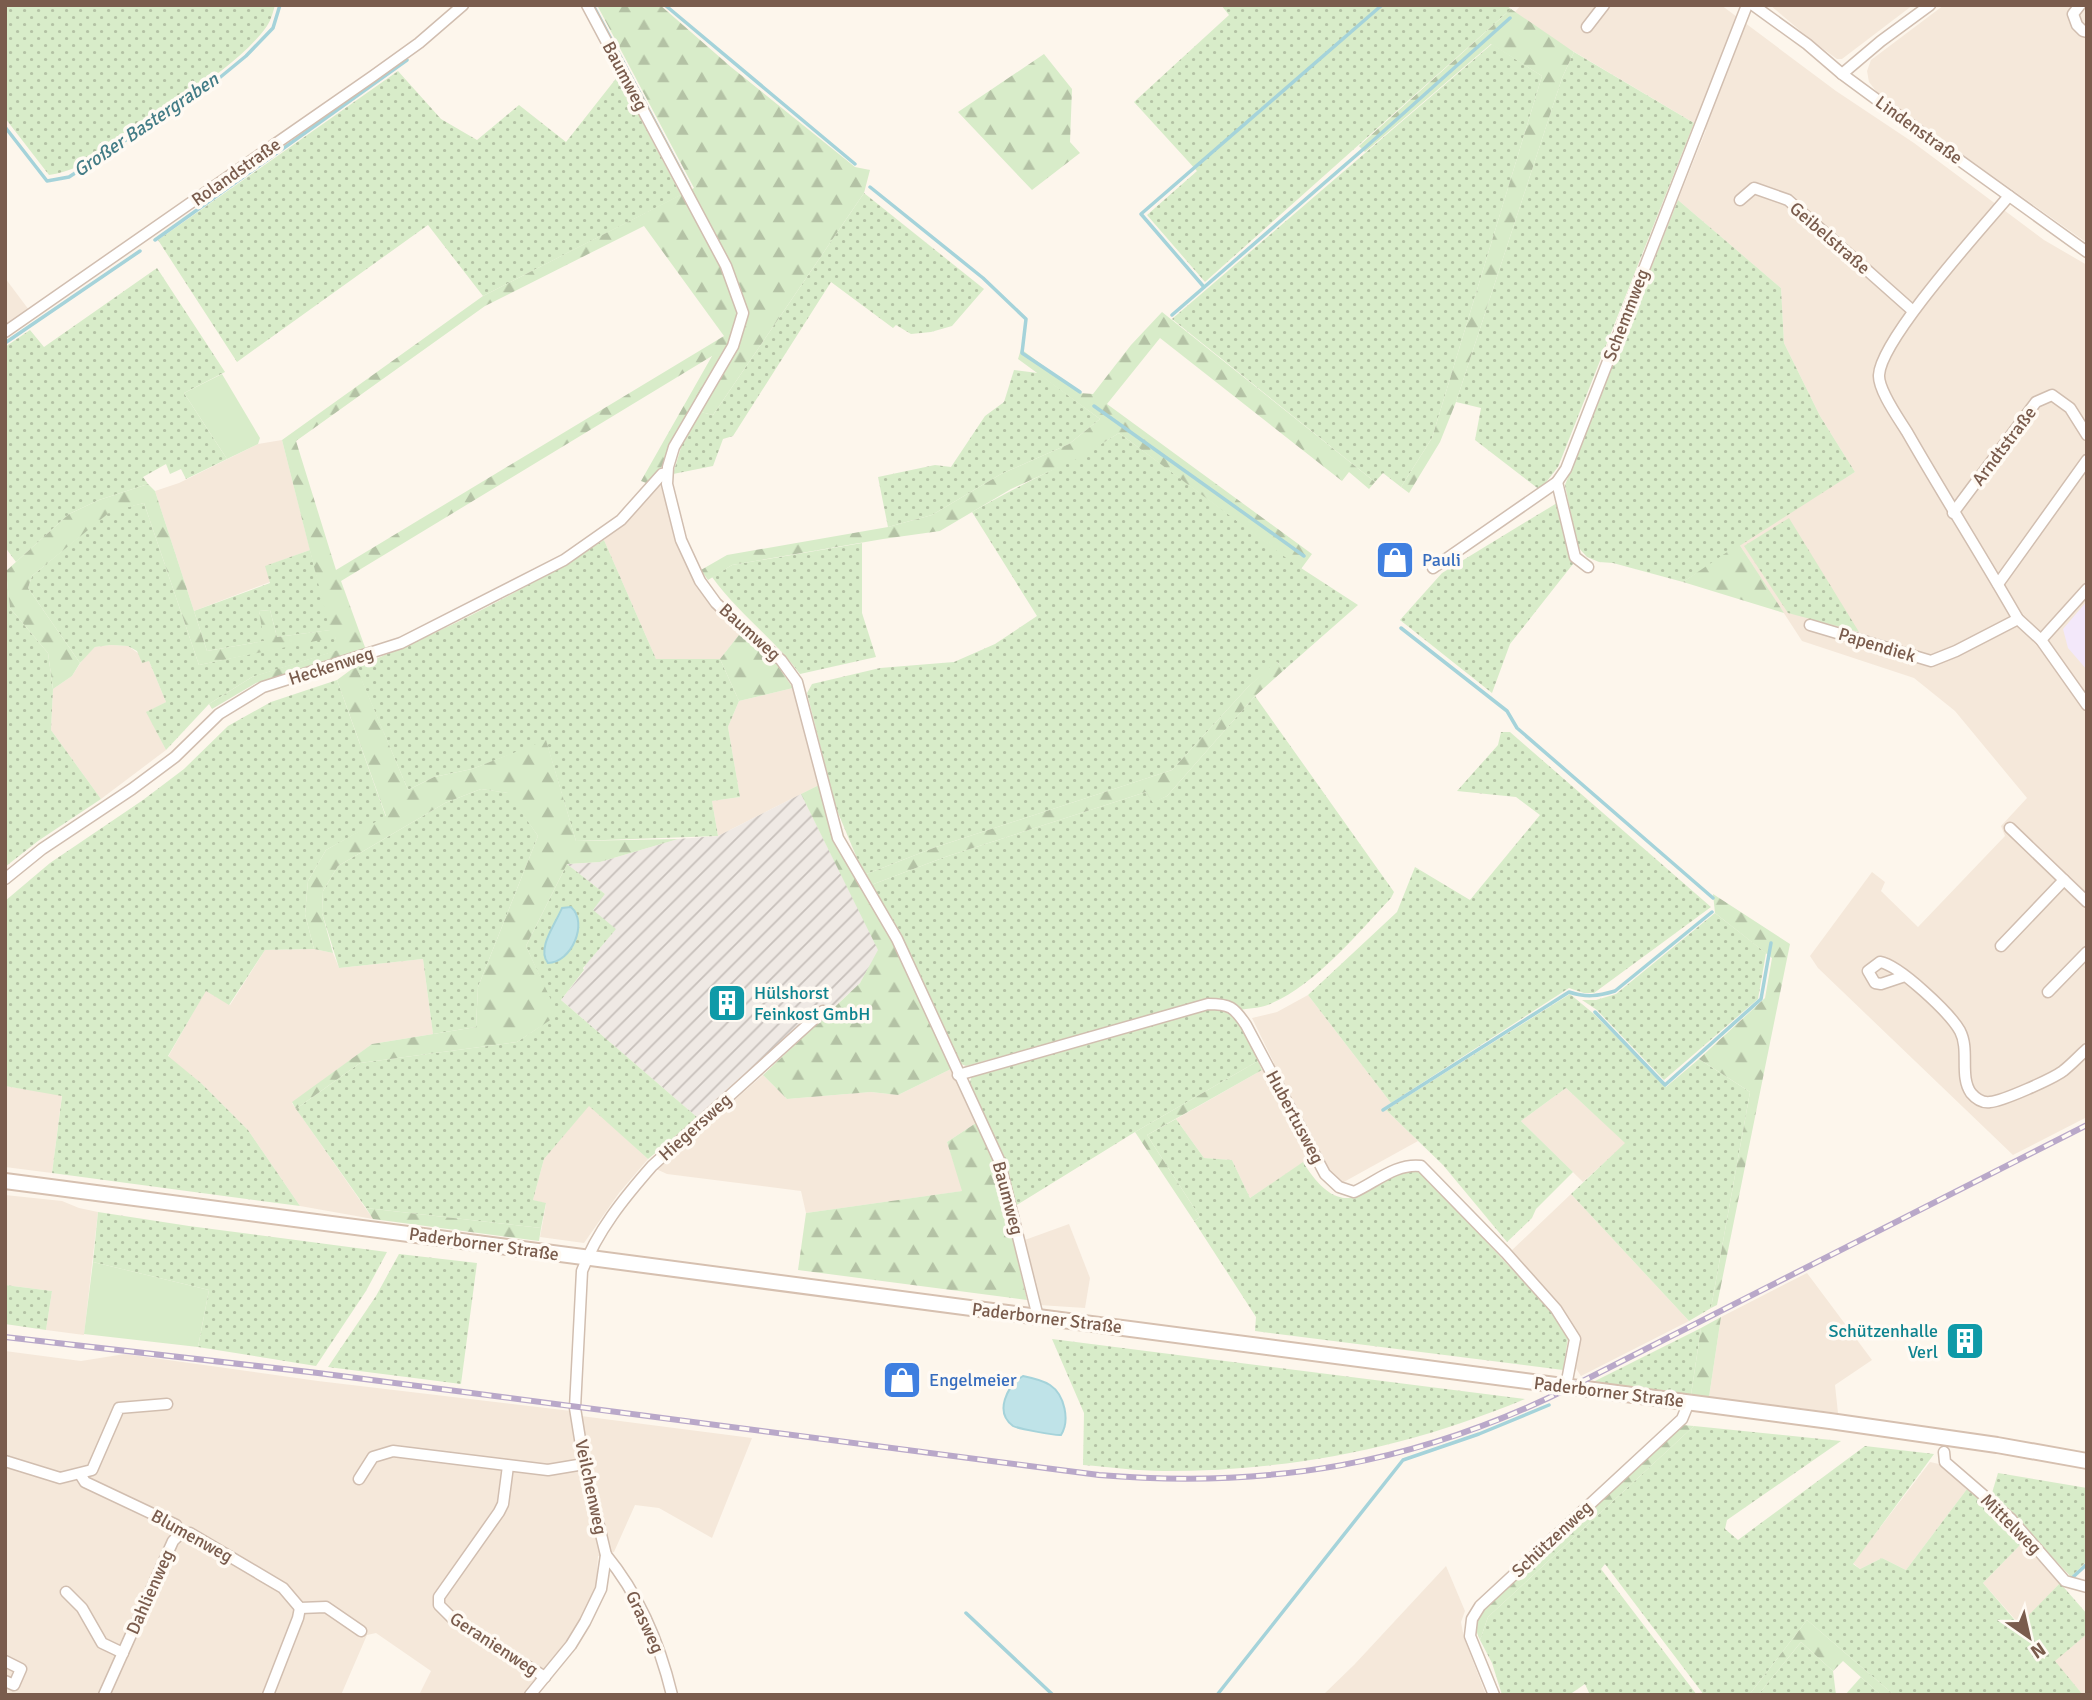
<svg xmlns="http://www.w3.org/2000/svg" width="2092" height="1700" font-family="Signika,sans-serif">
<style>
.residential{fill:#f5e8da}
.industrial{fill:url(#industrial-furrows)}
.education{fill:#f3e8fa}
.grass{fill:url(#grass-dots)}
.forest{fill:url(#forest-firs);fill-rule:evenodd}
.pitch{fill:#d8ecc9}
.water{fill:#bfe3e8;stroke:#a5d3da;stroke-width:2}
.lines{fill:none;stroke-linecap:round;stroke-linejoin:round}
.stream{stroke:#a5d3da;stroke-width:3.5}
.minor-casing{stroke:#d1beb0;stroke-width:13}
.secondary-casing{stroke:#d6c0b0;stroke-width:18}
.minor{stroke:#fff;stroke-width:10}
.secondary{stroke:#fff;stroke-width:14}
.rail-casing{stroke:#b9a8c9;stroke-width:6}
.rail{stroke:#fffaf3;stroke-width:3.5;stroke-dasharray:10;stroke-linecap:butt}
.labels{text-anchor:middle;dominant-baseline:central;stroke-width:7;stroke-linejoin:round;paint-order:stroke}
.street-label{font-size:18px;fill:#7a5c4d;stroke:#fffaf3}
.shop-label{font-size:18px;fill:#366cbe;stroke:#fffaf3;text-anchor:start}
.culture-label{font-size:18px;fill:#0d838f;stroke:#fffaf3;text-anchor:start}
.water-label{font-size:19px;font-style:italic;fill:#437c86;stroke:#fffaf3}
</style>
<defs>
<pattern id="industrial-furrows" width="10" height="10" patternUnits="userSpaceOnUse" patternTransform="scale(1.75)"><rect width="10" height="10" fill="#efe9e4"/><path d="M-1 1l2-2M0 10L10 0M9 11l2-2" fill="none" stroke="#c7c0bb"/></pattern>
<pattern id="grass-dots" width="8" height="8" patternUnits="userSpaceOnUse" patternTransform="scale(1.75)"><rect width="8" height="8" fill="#d8ecc9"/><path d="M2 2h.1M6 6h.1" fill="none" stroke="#b4c2a5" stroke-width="1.8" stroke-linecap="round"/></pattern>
<pattern id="forest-firs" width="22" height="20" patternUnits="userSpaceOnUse" patternTransform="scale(1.75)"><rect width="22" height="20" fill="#d8ecc9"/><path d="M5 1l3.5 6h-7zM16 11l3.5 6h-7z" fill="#b4c2a5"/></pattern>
</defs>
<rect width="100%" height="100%" fill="#fdf6ec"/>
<g class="residential">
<path d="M1521,5H1721L1836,91L1914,143L2044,240L2087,265V1117L2013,1155L1818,968L1810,956L1872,872L1885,882L1881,891L1918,927L2005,836L2001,826L2027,798L1955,711L1914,678L1802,641L1739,544L1855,472L1820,416L1784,343L1781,288L1678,200L1706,130L1561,44L1515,12Z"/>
<path d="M1770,5H1913L1842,59H1837L1811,40Z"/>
<path d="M1944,5H2087V243L1880,96L1869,82L1867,71L1871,60Z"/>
<path d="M5,278L29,310L5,326Z"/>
<path d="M282,440L310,550L266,566L270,582L194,611L155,491L179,483L258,444Z"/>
<path d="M660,484L678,541L691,572L742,631L720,659H656L604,540Z"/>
<path d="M111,645L128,646L149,661L166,702L147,712L166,750L101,799L51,730L53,689L72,676L83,659L95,647Z"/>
<path d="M793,688L819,785L718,836L712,801L740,797L728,727L739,701Z"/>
<path d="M314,949L333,953L339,968L423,959L433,1034L372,1044L292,1103L373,1219L300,1206L248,1130L201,1083L168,1057L206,990L230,1005L265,950Z"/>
<path d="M1308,995L1391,1103L1384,1108L1418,1141L1342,1183L1329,1171L1319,1152L1250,1198L1232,1160L1204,1158L1176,1119L1274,1063L1252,1018L1277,1012Z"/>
<path d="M951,1069L976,1123L947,1142L963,1191L806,1213L801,1191L667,1174L656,1169L763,1075L787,1099L871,1092L898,1095Z"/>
<path d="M5,1086L62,1095L52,1173L5,1167Z"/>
<path d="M1566,1088L1626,1143L1583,1182L1521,1121Z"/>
<path d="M589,1105L648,1159L619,1193L584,1243L540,1237L546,1204L533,1200L544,1159Z"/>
<path d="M1571,1194L1689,1321L1581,1376L1573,1364L1578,1337L1560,1307L1511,1251Z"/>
<path d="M5,1195L62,1201L79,1208L98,1212L84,1335L46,1330L52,1291L5,1285Z"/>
<path d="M1069,1224L1090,1278L1085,1308L1039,1305L1022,1241Z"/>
<path d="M1807,1273L1872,1360L1835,1385L1838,1413L1709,1397L1721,1317Z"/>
<path d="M5,1351L81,1361L125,1354L318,1381L571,1411L581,1416L752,1438L712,1538L659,1508L635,1505L614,1552L598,1556L596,1588L567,1643L525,1695H419L431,1671L376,1633L367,1635L341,1695H5Z"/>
<path d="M1930,1462L1939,1464L1967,1489L1906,1570L1882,1558L1860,1569L1853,1563Z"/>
<path d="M2023,1542L2060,1583L2020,1625L1983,1583Z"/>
<path d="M1446,1566L1465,1611L1461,1622L1464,1638L1486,1695H1323L1354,1665Z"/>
<path d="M2087,1634V1695H2083L2054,1661Z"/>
</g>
<path class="industrial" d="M801,794L879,950L860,983L819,1021L809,1016L698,1118L561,1000L584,971L592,910L605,894L567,864L600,862L678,839L718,836Z"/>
<path class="education" d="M2087,601V670L2068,648L2063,629Z"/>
<g class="grass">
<path d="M5,5H275C273,12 271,20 267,26C234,73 147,119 97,152C82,166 69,172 49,175L5,118Z"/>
<path d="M1221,5H1506L1511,9L1205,282L1147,215L1197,171L1134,102L1229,15Z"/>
<path d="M1492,44L1542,76L1432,438L1401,487L1383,473L1375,482L1172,319Z"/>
<path d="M1574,52L1694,123L1558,467L1540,490L1475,440L1481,408L1456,402L1562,78Z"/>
<path d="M398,71L441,119L477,140L519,105L566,142L618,76L681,195L483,296L428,225L237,362L158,240Z"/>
<path d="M864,193L984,289L952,326L931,332L911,334L896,325L893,328L831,282L733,436L723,439L713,466L673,474L682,444L701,412L713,415Z"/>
<path d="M1678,200L1781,288L1784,343L1820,416L1855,472L1683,582L1613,563L1599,562L1587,557L1577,546L1565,485Z"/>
<path d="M157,268L225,372L184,393L227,459L186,479L181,469L170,474L166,464L143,477L148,484L99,500L69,514L16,562L5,547V347L30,330L44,347Z"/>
<path d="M1014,370L1038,373L1100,419L1069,444L1001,474L932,515L888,527L878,477L935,465L951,467L985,416L1004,402Z"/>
<path d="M1119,433L1301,568L1358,605L1284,670L1277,662L1248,687L1172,770L936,847L864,875L836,808L807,693L812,684L880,668L954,662L995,644L1037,616L972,512C1020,484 1071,463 1119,433Z"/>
<path d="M144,503L199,665L335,636L339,650L252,677L209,704L166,750L146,712L166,702L149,661L142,663L137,651L128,646L111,645L95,647L80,663L28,588L32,576L110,511Z"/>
<path d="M1557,503L1573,564L1510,644L1492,693L1400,620L1442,573Z"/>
<path d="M1789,518L1859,632L1788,613L1744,546Z"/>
<path d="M604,540L656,659H720L739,701L728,727L740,797L712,801L718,836L576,841L546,741L472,769L434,777L408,790L356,667C441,633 527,589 604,540Z"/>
<path d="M862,543V613L876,657L800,674C774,639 738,613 712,577L732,565Z"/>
<path d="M310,550L331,630L277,637L270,610L259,611L265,641L207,651L194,611L270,583L265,566Z"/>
<path d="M6,571L10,608L48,653L53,689L51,730L101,799L38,841L5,867Z"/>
<path d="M337,680L386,817L326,850L308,881L305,914L314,949L265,950L229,1005L206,991L168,1056L201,1083L248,1130L300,1206L52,1173L62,1096L5,1086V901L50,863L143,800L184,769L228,726L271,702Z"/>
<path d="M1255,696L1394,892L1391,898C1359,932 1315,985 1272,1003C1263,1008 1250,1008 1240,1010C1229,999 1221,999 1206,1000L966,1066L961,1064L900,936L871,885L945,857L1146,792L1153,802L1167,796Z"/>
<path d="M1501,732H1510L1711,907L1594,993H1584L1569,988L1391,1103L1308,995L1397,912L1415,867L1470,900L1540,815L1516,797L1457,791L1498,745Z"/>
<path d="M481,789L509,793L538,836L478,987L476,1027L433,1034L423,959L339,968L322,913L323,891L338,866L445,803Z"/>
<path d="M567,864L605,894L593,910L616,929L583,968L584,970L561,1000L698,1118L648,1159L589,1106L544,1159L533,1200L546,1203L541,1228L366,1208L296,1109L360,1063L517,1042L557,1015L526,946Z"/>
<path d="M1715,913L1766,953L1758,999L1664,1080L1597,1010L1582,1000H1596L1616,994Z"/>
<path d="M1570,994L1594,1014L1666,1087L1699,1059L1750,1092L1711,1308L1689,1321L1571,1194L1625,1143L1566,1088L1521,1121L1573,1172L1536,1209L1532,1218L1507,1242L1443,1165L1386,1110Z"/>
<path d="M1214,1008C1239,1012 1249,1041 1258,1061L1135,1132L1015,1206L1003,1158L970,1083L972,1074L1199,1010Z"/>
<path d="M1176,1119L1204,1158L1232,1160L1250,1198L1303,1162C1356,1248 1384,1150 1424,1175L1550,1310L1568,1338L1563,1370L1255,1331L1256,1317L1194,1221L1200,1217L1147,1135Z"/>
<path d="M98,1212L189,1226L387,1252L366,1291L316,1366L198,1347L209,1290L93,1262Z"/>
<path d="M399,1254L477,1263L461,1384L328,1367L376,1296Z"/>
<path d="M5,1285L52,1291L46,1330L5,1324Z"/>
<path d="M1701,1328L1691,1395L1595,1383V1381Z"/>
<path d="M1052,1339L1525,1399C1407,1448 1291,1471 1164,1471C1137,1471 1110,1467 1083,1465L1084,1413Z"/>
<path d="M1694,1426L1841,1441L1727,1520L1725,1529L1738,1540L1865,1446L1934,1454L1853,1564L1860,1569L1882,1558L1906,1570L1967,1489L2006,1522L2023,1542L1983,1583L2019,1625L2060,1583L2087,1614V1634L2055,1661L2083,1695H1894L1807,1620L1749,1695H1704L1605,1564L1601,1569L1697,1695H1590L1585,1684L1569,1695H1502L1492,1663L1480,1640L1488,1617Z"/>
<path d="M1998,1473L2087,1488V1561L2071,1577L1992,1493Z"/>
<path d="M1801,1642L1833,1671L1836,1695H1758Z"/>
<path d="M1861,1677L1881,1695H1845Z"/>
</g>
<g class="forest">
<path d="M597,5H660L731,67L855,167L870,170L864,193L713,415L692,410L665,462L649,484L641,481L712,356L341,581L366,650L256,683L212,709L209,704L252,677L338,650L335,637L199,665L144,503L110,512L32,576L28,588L80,663L72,676L53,689L48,653L10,608L6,571L69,514L99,500L148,484L155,491L207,651L264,641L259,611L270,610L277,637L330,630L282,440L483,296L694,188ZM644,226L724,336L336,570L296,441L485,306Z"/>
<path d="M1511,9L1574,52L1562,78L1456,402L1440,442L1409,493L1401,487L1432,438L1542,76L1491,44L1365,152L1359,146Z"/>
<path d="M1044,54L1072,89L1070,142L1080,153L1032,190L958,112Z"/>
<path d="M1162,312L1375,482L1369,489L1349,472L1342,481L1160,338L1107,404L1312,554L1301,569L1119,433L1079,458L1011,489L940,531L883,539L732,565L708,580L701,570L727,555L888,527L932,515L1001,474L1069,444L1100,419L1018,359L1021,349L1079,393L1093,394L1131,345Z"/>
<path d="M1739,544L1784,613L1683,582Z"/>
<path d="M742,631L774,660L793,688L739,701L720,659Z"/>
<path d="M1276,661L1284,670L1255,696L1167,796L1153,803L1146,792L945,857L871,885L864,875L936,847L1172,770L1248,687Z"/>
<path d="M356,666L408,790L434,777L472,769L546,740L576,841L678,839L600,862L567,864L526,946L558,1015L517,1042L360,1063L296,1109L292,1102L372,1044L476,1027L478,987L538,836L508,793L481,789L445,803L338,866L323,891L322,913L333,953L314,949L305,914L308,881L326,850L386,816L337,680Z"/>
<path d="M819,785L835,841L894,941L951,1069L898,1095L871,1092L787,1099L763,1075L860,983L878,950L801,794Z"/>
<path d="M1713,894L1790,944L1717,1305L1711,1308L1750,1092L1699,1059L1765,998L1772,958L1715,913Z"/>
<path d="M1258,1061L1262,1070L1147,1135L1200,1217L1194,1221L1135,1132Z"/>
<path d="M976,1123L995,1161L1027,1300L798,1270L806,1213L962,1191L947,1142Z"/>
<path d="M366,1208L541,1228L539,1241L373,1219Z"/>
<path d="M1721,1317L1709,1397L1691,1395L1701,1328Z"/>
<path d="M1683,1425L1694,1426L1488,1617L1480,1640C1473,1627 1478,1620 1484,1608Z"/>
<path d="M1807,1620L1894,1695H1881L1843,1661L1833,1671L1801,1642L1758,1695H1749Z"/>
</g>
<g class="pitch">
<path d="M222,374L260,438L258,444L227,459L184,393Z"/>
<path d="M93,1262L209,1290L198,1347L84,1334Z"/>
</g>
<g class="water">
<path d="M571,907C589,923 571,963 548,963C536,949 556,923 562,908Z"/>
<path d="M1023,1376C1033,1378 1042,1380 1050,1385C1065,1395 1070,1421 1061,1435C1056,1436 1016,1428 1013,1426C994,1412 1007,1386 1023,1376Z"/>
</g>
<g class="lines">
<g class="stream">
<path d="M593,5L689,186"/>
<path d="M665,5L855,164"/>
<path d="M5,127L47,181L69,177L212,84L246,56L273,28L280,5"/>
<path d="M870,187L983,278L1026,319L1022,353L1080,392"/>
<path d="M155,240L407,60"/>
<path d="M1204,287L1141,214L1382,5"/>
<path d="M1172,315L1367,146L1510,18"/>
<path d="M5,343L140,251"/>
<path d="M1094,406L1304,556"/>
<path d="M1401,628L1507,711L1517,728L1713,898"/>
<path d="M1595,1012L1665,1085L1761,999L1771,943"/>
<path d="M1383,1110L1569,992C1587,998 1598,996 1615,991L1712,912"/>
<path d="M2072,1578L2087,1564"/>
<path d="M966,1613L1053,1695"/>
<path d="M1217,1695L1403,1460L1479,1434L1549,1405"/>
</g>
<g class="minor-casing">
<g id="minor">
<path d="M587,5L726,266L743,313L733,346L674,447L668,467L667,484L681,540L700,581L716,603L737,623L781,660L797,682L838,838L897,939L999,1160L1038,1317"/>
<path d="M1753,5L1807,44L1842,74L1937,144L2087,252"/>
<path d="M2080,5L2073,14L2077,25L2083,31L2087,32"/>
<path d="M1587,27L1604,5"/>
<path d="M1842,74L1881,41L1930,5"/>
<path d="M2009,196C1982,228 1881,339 1879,375C1878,390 1899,419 1907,432C1943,495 1982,556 2018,619L2041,640L2087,705"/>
<path d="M1740,200L1754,188L1788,200L1913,311"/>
<path d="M5,332L373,76L419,43L463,5"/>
<path d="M1557,482L1575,557L1588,567"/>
<path d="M1953,513L2036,402L2052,395L2070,408L2087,435"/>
<path d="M1433,568L1557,482L1566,469L1747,5"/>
<path d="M1998,584L2087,460"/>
<path d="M1810,625L1931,661L1956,651L2018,619"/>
<path d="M2041,640L2087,589"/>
<path d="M2010,828L2087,902"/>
<path d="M5,879L42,849L132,789L175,757L219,714L263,687L401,643L564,560L621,520L662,474L667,473"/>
<path d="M2001,946L2064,880"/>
<path d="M1905,976L1881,984L1875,983L1868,971L1880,962C1899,965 1950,1013 1960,1031C1970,1050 1959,1076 1971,1093C1976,1099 1982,1103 1990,1102C2003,1101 2052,1079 2063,1071C2072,1064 2079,1056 2087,1049"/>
<path d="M2048,992L2087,952"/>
<path d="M958,1075L1208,1004C1230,1004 1234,1007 1246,1025L1325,1174L1339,1187L1354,1192C1376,1182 1396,1163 1421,1166L1506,1253L1556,1309L1575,1339L1566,1386"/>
<path d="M1944,1452L1945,1462L2011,1519L2065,1581L2087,1587"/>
<path d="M5,1461L60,1478L92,1470L119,1408L167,1404"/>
<path d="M508,1466L503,1504L499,1512L439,1597V1605L456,1622L545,1677"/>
<path d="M80,1474L85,1482L176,1525L180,1534"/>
<path d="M359,1479L373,1457L393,1451L548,1470L584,1464"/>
<path d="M180,1534L190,1533L283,1588L300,1608L326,1607L361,1631"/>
<path d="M606,1555C639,1595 660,1645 672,1695"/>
<path d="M66,1592L82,1608L102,1643L123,1653"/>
<path d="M5,1661L21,1669L14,1685L5,1681"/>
<path d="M104,1695L173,1541L180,1534"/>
<path d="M268,1695L298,1618L300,1608"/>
<path d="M530,1695L571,1645L585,1622L601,1589L606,1555L584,1464L575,1408L582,1271C597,1231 624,1198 652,1166L823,1011"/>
<path d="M1494,1695L1470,1636L1472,1619L1480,1606L1682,1419L1689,1402"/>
</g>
</g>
<g class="secondary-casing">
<path id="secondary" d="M5,1181L1830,1421L1997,1445L2087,1461"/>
</g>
<use href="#minor" class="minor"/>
<use href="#secondary" class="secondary"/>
<g class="rail-casing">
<path id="rail" d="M5,1337L318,1373L1099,1475C1270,1489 1417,1464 1571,1387L2087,1125"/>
</g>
<use href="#rail" class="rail"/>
</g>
<defs>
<g id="shop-square" transform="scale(2.0125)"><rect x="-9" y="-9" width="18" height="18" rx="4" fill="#3f7fe0" stroke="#fffaf3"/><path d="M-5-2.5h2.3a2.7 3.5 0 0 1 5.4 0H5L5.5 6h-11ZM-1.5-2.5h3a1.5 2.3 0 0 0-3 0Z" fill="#fff"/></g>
<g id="building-square" transform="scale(2.0125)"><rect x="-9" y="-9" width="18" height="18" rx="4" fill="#0f9aa8" stroke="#fffaf3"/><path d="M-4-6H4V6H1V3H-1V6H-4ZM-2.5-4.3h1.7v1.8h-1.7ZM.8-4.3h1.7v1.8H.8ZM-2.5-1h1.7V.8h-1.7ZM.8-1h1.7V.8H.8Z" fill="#fff"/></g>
</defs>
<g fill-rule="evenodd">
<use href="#shop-square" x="1395" y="560"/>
<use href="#building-square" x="727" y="1003"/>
<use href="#building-square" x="1965" y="1341"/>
<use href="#shop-square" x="902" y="1380"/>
</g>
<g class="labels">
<g class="street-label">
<text transform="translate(625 76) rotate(62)">Baumweg</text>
<text transform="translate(1919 130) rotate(36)">Lindenstraße</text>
<text transform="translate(236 172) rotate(-35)">Rolandstraße</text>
<text transform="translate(1830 238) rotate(41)">Geibelstraße</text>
<text transform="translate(1626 315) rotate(-69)">Schemmweg</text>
<text transform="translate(2004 446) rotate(-53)">Arndtstraße</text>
<text transform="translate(750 632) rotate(42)">Baumweg</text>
<text transform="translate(1877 645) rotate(17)">Papendiek</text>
<text transform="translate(331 666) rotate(-18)">Heckenweg</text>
<text transform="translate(1295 1117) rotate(62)">Hubertusweg</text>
<text transform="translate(695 1127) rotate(-42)">Hiegersweg</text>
<text transform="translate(1008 1198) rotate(75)">Baumweg</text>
<text transform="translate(484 1244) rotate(8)">Paderborner Straße</text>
<text transform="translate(1047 1318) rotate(7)">Paderborner Straße</text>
<text transform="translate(1609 1392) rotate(7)">Paderborner Straße</text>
<text transform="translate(591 1487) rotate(78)">Veilchenweg</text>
<text transform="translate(2011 1524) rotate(45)">Mittelweg</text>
<text transform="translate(192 1536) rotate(29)">Blumenweg</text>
<text transform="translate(1552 1539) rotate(-43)">Schützenweg</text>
<text transform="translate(150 1592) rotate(-66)">Dahlienweg</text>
<text transform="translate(645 1622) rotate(65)">Grasweg</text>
<text transform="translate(494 1644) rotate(33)">Geranienweg</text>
</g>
<g class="shop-label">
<text x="1422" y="560">Pauli</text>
<text x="929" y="1380">Engelmeier</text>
</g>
<g class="culture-label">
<text x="754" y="993">Hülshorst<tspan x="754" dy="21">Feinkost GmbH</tspan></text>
<text x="1938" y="1331" text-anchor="end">Schützenhalle<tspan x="1938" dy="21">Verl</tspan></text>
</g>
<g class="water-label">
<text transform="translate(146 125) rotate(-34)">Großer Bastergraben</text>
</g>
</g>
<rect width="2092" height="1700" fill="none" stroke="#7a5c4d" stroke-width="14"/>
<g transform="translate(2029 1637) rotate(146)" stroke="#fffaf3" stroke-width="5" paint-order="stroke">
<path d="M0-5L12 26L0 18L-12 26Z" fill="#7a5c4d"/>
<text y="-10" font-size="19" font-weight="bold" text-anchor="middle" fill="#7a5c4d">N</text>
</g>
</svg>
